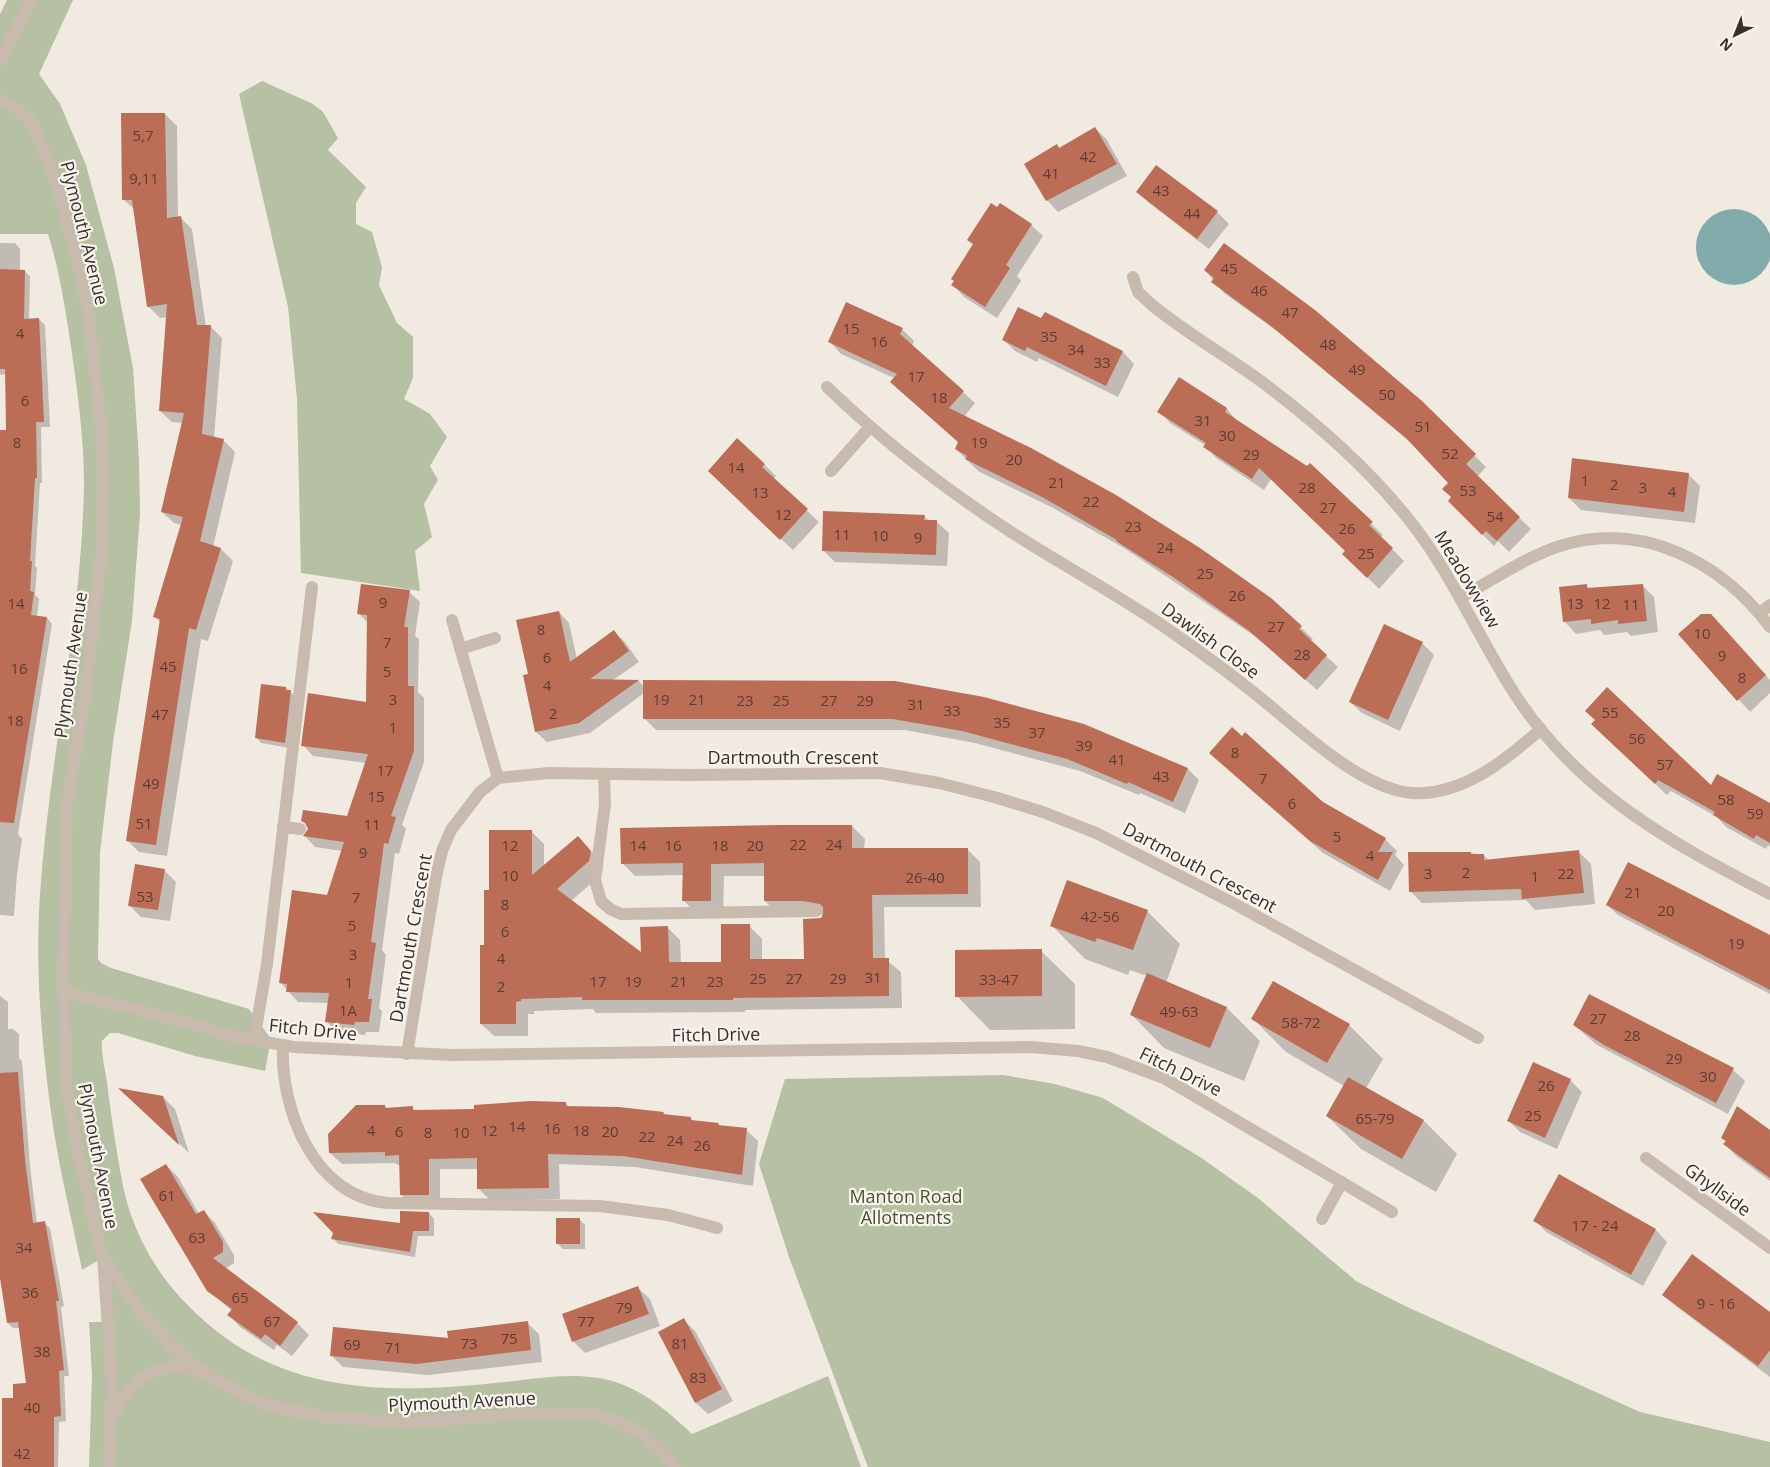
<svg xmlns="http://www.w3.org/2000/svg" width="1770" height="1467" font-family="'Open Sans',sans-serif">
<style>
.green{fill:#b6c0a2}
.water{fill:#82abac}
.shadow{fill:#0003}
.building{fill:#bc6d55}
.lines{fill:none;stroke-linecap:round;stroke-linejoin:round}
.minor{stroke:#c9baae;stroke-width:12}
.labels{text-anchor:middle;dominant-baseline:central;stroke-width:4.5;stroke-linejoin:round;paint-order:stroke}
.number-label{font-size:15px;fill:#593e36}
.street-label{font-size:18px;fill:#382f2c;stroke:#f9f4ee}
.park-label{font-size:18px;fill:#485431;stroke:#f9f4ee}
</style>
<rect width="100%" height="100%" fill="#f1eae1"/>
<g class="green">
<path d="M7,0H73L39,74L60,104L86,165L114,268L133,368L139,460L140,514L132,621L113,742L100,853L98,959L101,963L111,968L249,1009L271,1039L265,1071L195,1056L118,1033H110L102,1041C101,1054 105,1069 107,1082C111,1116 116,1148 122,1181C132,1234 159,1280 199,1316C285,1397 395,1394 505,1382C543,1378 584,1370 621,1384C648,1394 671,1414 692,1434L828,1376L861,1467H89L92,1376L89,1322H101L109,1333L102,1258L82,1270C71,1215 57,1160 50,1105C41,1036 35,964 40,895C49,757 82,622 84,483C84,440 78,396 72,353C66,313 60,272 48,234H0V14Z"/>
<path d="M262,81L313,104L323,112L338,138L328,150L366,187L356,203V224L372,232L382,267L379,285L397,323L413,337V378L404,399L430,414L447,437L430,466L438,480L424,504L432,537L415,551L420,591L301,573L297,399L288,307L239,94Z"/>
<path d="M1003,1075L1055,1084L1103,1098L1200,1157L1258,1198L1356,1281L1405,1306L1640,1412L1770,1442V1467H868L789,1257L759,1164L785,1079Z"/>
</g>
<circle class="water" cx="1734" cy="247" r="38"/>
<g class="shadow">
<path d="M165,114L177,126L178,217H180L192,229L206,327L210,326L222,338L214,438L223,440L235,452L213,547L221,549L233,561L208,641L201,639L167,856L139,852L128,841L161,623L155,617L182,525L174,523L162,512L183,423L172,422L160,411L167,317L160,318L148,306L135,210L123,199Z"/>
<path d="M1095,128L1107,140L1127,176L1058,212L1047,200L1057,146L1060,149Z"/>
<path d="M1138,192L1217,212L1229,224L1209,249L1149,203Z"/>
<path d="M997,209L1031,225L1043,236L1017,276L1021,281L997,318L964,297L953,285L974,245L969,240Z"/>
<path d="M0,243H15L20,249V271H24L30,276L29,320L39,319L45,325L50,427H41L42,483H40L35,566L37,568L35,595L39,599L37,617L47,618L52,624L18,834L22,839L17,874L14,916L0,915V431H8L6,374L0,375Z"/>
<path d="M1205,270L1421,402L1486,467L1477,477L1531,529L1509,552L1498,541L1494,546L1449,501L1452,498L1450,483L1416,447L1285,337L1224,293Z"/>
<path d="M1045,313L1123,352L1134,364L1118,397L1039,358L1037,362L1015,351L1003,339L1042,320Z"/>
<path d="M902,329L914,341L912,346L975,403L964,417L1270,599L1313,639L1310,641L1338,667L1317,690L1262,641L1124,548L1055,509L978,471L956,449L959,443L894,378L841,354L830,342Z"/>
<path d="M1179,379L1227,409L1238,422L1307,468L1310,464L1383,535L1380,537L1404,561L1379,589L1344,554L1346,551L1271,479L1264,490L1216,458L1205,445L1170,423L1159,411Z"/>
<path d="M764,464L776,476L773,479L819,522L793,550L721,483Z"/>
<path d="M1688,474L1700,486L1695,523L1581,510L1569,498Z"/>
<path d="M924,516L929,521L937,522L949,533L947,566L835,562L823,550Z"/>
<path d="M1586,585L1590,589L1642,585L1654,597L1658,632L1631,636L1627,632L1604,635L1600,630L1576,634L1565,622Z"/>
<path d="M409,592L420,602L415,636L419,639L418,692L424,698V762L402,825L406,829L399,854L395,853L382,950L386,955L379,1008L382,1011L379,1032H366L365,1035L337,1032L326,1021L329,1003L298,1002L281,983L328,896L342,851L315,847L305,836L309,830L348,817L366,763L313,756L303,745L367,704L368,623L358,613Z"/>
<path d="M559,612L569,623L577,659L614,632L625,642L639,662L613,680L639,681L644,687L1084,726L1188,769L1199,780L1185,813L1140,793L1139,795L1080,771L975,743L905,730H656L644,718V693L590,733L547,742L536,732L529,675Z"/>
<path d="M1722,627L1770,680V693L1750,712L1680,634Z"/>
<path d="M1422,643L1434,655L1400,731L1362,713L1350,702Z"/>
<path d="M286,688L296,697L290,748L261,743L256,737Z"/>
<path d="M1604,736L1712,787L1770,804V847L1768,845L1766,849L1726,827L1717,817L1671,791L1667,795Z"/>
<path d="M1223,764L1323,803L1385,839L1397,851L1395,855L1404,865L1390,891L1323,853Z"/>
<path d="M852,826L865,839L864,849H967L980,862L981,907H884L885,959L901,972L902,1008L745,1010V1012L596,1013L593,1009L534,1011V1014H528V1036H494L481,1024L490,891L531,831L544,844V866L578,837L590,850L603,865L602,874L571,901L643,954L667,927L680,940L681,963H723L749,926L762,939V960H805L825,915L778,914L765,901V876H724L723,913H696L683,900L684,875L635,876L622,863Z"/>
<path d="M1579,852L1591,864L1595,904L1535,910L1526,900L1422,903L1410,891L1470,853L1483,855L1489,860Z"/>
<path d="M164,870L176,882L170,921L141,917L129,905Z"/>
<path d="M1607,905L1770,936V994L1618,915Z"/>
<path d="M1147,911L1180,944L1166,983L1227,1008L1260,1041L1244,1081L1164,1048L1131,1014L1147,976L1130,970L1128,975L1085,959L1052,926Z"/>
<path d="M1041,951L1075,984V1029L990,1030L957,996Z"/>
<path d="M1274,982L1349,1025L1383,1059L1366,1088L1424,1121L1457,1154L1436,1192L1361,1149L1327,1116L1344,1086L1286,1052L1253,1019Z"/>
<path d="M0,996L8,1002V1029H13L19,1034V1058L22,1061L30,1166L37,1224L44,1223L50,1228L64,1306L61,1307L69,1376H64L66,1421L59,1422L58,1467H3L2,1418H5L15,1399L28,1384L20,1328H13L8,1323L0,1265Z"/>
<path d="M1574,1025L1733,1070L1745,1081L1728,1114L1597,1045Z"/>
<path d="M1570,1080L1582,1092L1557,1149L1520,1132L1509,1121Z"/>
<path d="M163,1097L175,1109L189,1153L132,1099Z"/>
<path d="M566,1103L569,1107L663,1113L666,1116L690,1118L693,1121L718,1124L722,1127L746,1130L758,1141L753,1186L635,1167L559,1164L560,1199L490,1200L479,1189L478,1169H440V1206H412L401,1195V1166L394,1163L342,1164L330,1153L385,1106L388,1109L412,1108L416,1111H476Z"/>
<path d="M1770,1132V1181L1736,1156L1725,1144L1727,1142L1723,1138Z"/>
<path d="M166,1165L178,1177L199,1214L204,1211L215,1223L234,1255V1263L225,1269L297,1323L309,1335L292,1356L277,1345L274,1350L240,1327L229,1315L232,1311L208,1290Z"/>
<path d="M1559,1176L1656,1230L1667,1242L1643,1286L1546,1232L1535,1220Z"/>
<path d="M429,1213L434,1219V1236H418L415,1257L338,1244L333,1238L401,1224Z"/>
<path d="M579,1219L585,1225V1249H563L557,1243Z"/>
<path d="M638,1288L650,1299L660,1326L585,1353L573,1341Z"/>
<path d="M1664,1295L1770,1313V1377L1676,1306Z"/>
<path d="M684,1320L695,1331L733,1401L708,1414L696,1403L659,1332Z"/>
<path d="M527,1323L539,1334L542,1362L428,1375L343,1367L332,1356L449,1340Z"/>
</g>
<g class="building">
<path d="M121,113H165L167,218L181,216L197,325H211L202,434L224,439L200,541L221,548L196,630L189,628L156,845L126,841L160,619L153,617L183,517L161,512L184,413L159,411L167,304L147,307L132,200H122Z"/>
<path d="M1095,127L1117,164L1046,201L1024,164L1057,144L1059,148Z"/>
<path d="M1156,165L1218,211L1197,239L1136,192Z"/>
<path d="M991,203L997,207L1000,203L1032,224L1006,265L1010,268L985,307L951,285L954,281L951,279L973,244L967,240Z"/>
<path d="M1224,243L1315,310L1422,401L1476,454L1466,464L1520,517L1497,541L1486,531L1482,535L1448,501L1451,497L1442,489L1448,483L1406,438L1271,326L1211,282L1214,278L1204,270Z"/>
<path d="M0,269L25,270L24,319L39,318L44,422H36L37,478H35L30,561H32L30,591L34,592L31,615L47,617L14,823L0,822V430H6L5,369H0Z"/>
<path d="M846,302L903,328L900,334L964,391L949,408L1031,448L1116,495L1200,548L1271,598L1302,626L1299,629L1327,655L1305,680L1248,630L1176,579L1116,541L1117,540L1042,497L965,459L967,456L955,449L958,442L890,382L897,374L828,342Z"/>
<path d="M1018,307L1041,318L1045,312L1123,351L1106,386L1027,347L1025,351L1002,340Z"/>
<path d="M1179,377L1227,408L1225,412L1307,466L1310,463L1373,522L1369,525L1393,548L1367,578L1342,554L1345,551L1259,468L1252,479L1203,447L1206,443L1157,412Z"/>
<path d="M737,438L765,464L762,467L808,509L780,540L708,471Z"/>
<path d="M1572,458L1689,473L1684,512L1568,498Z"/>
<path d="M823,511L925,515L924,520H937L936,555L822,551Z"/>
<path d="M361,584L410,590L404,627H408V686H414V751L391,816L396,817L388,844L384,843L371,942L376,943L368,999H372L369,1022H355L354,1025L325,1022L329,993L286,992L287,984L279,983L292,890L327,895L344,842L303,836L308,829L305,823L301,821L303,810L347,816L368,754L301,746L308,693L366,702L367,615L357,614Z"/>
<path d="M1587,584V588L1643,584L1647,621L1618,624V620L1591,624V619L1563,622L1559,587Z"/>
<path d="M559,611L570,662L614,630L629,651L590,679L639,680L579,723L535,732L523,675L528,674L516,620Z"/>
<path d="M1701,614H1711L1766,675L1737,701L1678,634Z"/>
<path d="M1384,624L1423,642L1388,720L1349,702Z"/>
<path d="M643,680L895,681L984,697L1084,724L1188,768L1173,802L1128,782L1127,784L1067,759L962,731L893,719H643Z"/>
<path d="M261,684L286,687V690H291L285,743L255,738Z"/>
<path d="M1607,687L1711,785L1717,774L1770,803V843L1756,835L1754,839L1713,815L1715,812L1658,780L1655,784L1591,724L1595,720L1585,711Z"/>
<path d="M1232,727L1242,736L1245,732L1323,802L1386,838L1378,852H1393L1378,880L1310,841L1209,753Z"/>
<path d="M780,825H852V848H968V894L872,895L873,958H889V996L733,998V1000H582V997L521,999V1001L516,1002V1024H480V945H484V890H489V830H532V875L578,836L591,851L589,861L557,889L641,952L640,927L668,926L669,962H721V924H750V959H804L803,919L821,918L823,914V907L820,904L803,901H764V863L711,864V901H682L683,863L621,864L620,828Z"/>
<path d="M1579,850L1584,893L1522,899L1521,889L1409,892L1408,852H1471V854H1484V860Z"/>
<path d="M1628,862L1770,935V990L1606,905Z"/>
<path d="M135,864L165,869L158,910L128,906Z"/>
<path d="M1067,880L1148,910L1133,950L1097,938L1095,942L1050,926Z"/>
<path d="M1042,949V996L955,997V950Z"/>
<path d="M1147,973L1227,1007L1210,1048L1130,1015Z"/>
<path d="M1273,981L1350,1024L1327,1063L1251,1019Z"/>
<path d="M1589,994L1734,1068L1716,1103L1604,1045L1573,1025Z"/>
<path d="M1533,1062L1571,1079L1545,1138L1507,1121Z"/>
<path d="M18,1072L25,1160L33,1223L45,1221L59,1301H56L64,1370L59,1371L61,1416L54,1417V1467H2V1398H13V1384L26,1383L18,1322L7,1323L0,1278V1073Z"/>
<path d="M1348,1077L1424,1120L1402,1159L1326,1116Z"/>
<path d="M118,1088L163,1096L179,1145Z"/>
<path d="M530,1101L566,1102V1106L619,1107L664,1112L663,1114L691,1117V1120L719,1123L718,1125L747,1128L742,1175L623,1156L548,1154L549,1188L477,1189V1158L429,1159V1195H400L399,1155L385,1156V1152L329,1153L328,1134L356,1105H385V1108L413,1106V1110L474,1109V1105Z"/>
<path d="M1737,1106L1770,1130V1178L1723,1144L1726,1141L1721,1138Z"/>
<path d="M166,1164L196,1214L204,1210L223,1242V1252L213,1258L298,1322L280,1346L265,1334L261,1339L227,1315L232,1309L207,1291L140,1179Z"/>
<path d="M1559,1174L1656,1229L1631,1275L1533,1221Z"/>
<path d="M400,1211L429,1212V1231H413L410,1252L331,1239L333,1233L313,1212L400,1223Z"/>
<rect x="556" y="1218" width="24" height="26"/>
<path d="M1692,1254L1770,1312V1350L1758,1366L1662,1295Z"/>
<path d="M638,1286L649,1314L572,1342L562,1314Z"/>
<path d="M684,1318L722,1389L695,1403L658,1332Z"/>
<path d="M528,1321L531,1350L416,1364L330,1356L333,1327L448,1338L447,1331Z"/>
</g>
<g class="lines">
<g class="minor">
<path d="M0,61L31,0"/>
<path d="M0,100L25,115L31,121L54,176L76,256L88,310L100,420L103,475L102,548L85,696L67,806L63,979L66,1082L75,1138L102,1257L144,1316L170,1344L211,1377L246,1396L273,1407L328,1417L410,1423L521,1414H593L613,1420L642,1434L661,1450L675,1467"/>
<path d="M1133,277L1138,292L1152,305C1190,336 1232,359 1270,388C1317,424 1363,464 1401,510C1450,567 1477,637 1518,699C1582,794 1671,843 1770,894"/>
<path d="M827,387C883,441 945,489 1011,532C1065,567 1123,597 1176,635C1202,653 1228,672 1253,692C1294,724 1359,789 1412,793C1462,796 1506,760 1541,729"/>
<path d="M831,471L869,428"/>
<path d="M1461,597C1495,579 1527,556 1563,545C1644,521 1722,563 1770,627"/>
<path d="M1760,613L1770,605"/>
<path d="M452,620L498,778"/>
<path d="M460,649L495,638"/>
<path d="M604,774L605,804L595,880L601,901L610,909L621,914L816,911"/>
<path d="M283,827L300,829"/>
<path d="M64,993L136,1009L237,1037L294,1047L451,1055L1030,1047L1078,1051L1107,1057L1164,1078L1392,1212"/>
<path d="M254,1040L267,964L312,587"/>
<path d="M283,1045C280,1108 313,1197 388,1203L600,1206L668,1215L717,1228"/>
<path d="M407,1054L436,877L442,851L451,830L480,792L498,778L549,773L687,775L880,773L939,783L994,797L1043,812L1096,833L1233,903L1478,1038"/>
<path d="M1646,1158L1770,1248"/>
<path d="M1322,1219L1342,1182"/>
<path d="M103,1257L112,1383L109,1467"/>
<path d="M114,1416C127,1380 163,1356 201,1372"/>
</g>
</g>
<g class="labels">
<g class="number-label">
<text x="143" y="135">5,7</text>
<text x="1088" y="156">42</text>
<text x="1051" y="173">41</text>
<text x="144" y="178">9,11</text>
<text x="1161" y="190">43</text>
<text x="1192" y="213">44</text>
<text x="1229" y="268">45</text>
<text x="1259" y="290">46</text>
<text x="1290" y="312">47</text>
<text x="851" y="328">15</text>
<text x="20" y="333">4</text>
<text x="1049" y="336">35</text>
<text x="879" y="341">16</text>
<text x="1328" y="344">48</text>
<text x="1076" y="349">34</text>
<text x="1102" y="362">33</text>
<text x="1357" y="369">49</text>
<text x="916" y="376">17</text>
<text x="1387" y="394">50</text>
<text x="939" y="397">18</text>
<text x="25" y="400">6</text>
<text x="1203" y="420">31</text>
<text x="1423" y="426">51</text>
<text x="1227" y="435">30</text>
<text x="17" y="442">8</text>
<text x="979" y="442">19</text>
<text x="1450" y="453">52</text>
<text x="1251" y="454">29</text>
<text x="1014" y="459">20</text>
<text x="736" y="467">14</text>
<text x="1585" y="480">1</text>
<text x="1057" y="482">21</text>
<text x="1614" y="484">2</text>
<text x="1307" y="487">28</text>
<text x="1643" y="487">3</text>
<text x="1468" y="490">53</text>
<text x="1672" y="491">4</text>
<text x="760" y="492">13</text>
<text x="1091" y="501">22</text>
<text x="1328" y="507">27</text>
<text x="783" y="514">12</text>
<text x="1495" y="516">54</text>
<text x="1133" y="526">23</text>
<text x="1347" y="528">26</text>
<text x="842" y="534">11</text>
<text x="880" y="535">10</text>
<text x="918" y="537">9</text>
<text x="1165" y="547">24</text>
<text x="1366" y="553">25</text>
<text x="1205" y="573">25</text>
<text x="1237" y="595">26</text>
<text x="383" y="602">9</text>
<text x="16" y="603">14</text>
<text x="1575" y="603">13</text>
<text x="1602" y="603">12</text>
<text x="1631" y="604">11</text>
<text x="1276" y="626">27</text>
<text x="541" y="629">8</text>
<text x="1702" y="633">10</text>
<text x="387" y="642">7</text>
<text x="1302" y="654">28</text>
<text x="1722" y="655">9</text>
<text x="547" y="657">6</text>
<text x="168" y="666">45</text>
<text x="19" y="668">16</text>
<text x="387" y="671">5</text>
<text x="1742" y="677">8</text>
<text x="547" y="685">4</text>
<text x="393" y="699">3</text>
<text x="661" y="699">19</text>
<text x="697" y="699">21</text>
<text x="745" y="700">23</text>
<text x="781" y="700">25</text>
<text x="829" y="700">27</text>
<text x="865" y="700">29</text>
<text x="916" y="704">31</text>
<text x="952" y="710">33</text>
<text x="1610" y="712">55</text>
<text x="553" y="713">2</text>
<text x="160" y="714">47</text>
<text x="15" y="720">18</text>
<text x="1002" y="722">35</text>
<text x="393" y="727">1</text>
<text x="1037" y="732">37</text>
<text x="1637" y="738">56</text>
<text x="1084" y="745">39</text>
<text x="1235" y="752">8</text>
<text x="1117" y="759">41</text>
<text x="1665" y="764">57</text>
<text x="385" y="770">17</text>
<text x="1161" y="776">43</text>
<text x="1263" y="778">7</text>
<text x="151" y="783">49</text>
<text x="376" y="796">15</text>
<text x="1726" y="799">58</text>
<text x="1292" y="803">6</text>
<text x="1755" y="813">59</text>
<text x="144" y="823">51</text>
<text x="372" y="824">11</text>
<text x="1337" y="836">5</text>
<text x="798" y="844">22</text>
<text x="834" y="844">24</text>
<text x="510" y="845">12</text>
<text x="638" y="845">14</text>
<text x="673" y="845">16</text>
<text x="720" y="845">18</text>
<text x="755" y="845">20</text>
<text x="363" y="852">9</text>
<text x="1370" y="855">4</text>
<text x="1466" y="872">2</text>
<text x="1428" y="873">3</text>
<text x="1566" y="873">22</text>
<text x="510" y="875">10</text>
<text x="1535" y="876">1</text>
<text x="925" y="877">26-40</text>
<text x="1633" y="892">21</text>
<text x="145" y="896">53</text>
<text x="356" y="897">7</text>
<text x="505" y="904">8</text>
<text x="1666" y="910">20</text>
<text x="1100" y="916">42-56</text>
<text x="352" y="925">5</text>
<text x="505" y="931">6</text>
<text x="1736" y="943">19</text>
<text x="353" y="954">3</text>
<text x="501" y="958">4</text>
<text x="873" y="977">31</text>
<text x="758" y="978">25</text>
<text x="794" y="978">27</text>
<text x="838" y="978">29</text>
<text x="999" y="979">33-47</text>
<text x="598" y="981">17</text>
<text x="633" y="981">19</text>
<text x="679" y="981">21</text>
<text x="715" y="981">23</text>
<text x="349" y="982">1</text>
<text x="501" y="986">2</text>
<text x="348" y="1010">1A</text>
<text x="1179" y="1011">49-63</text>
<text x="1598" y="1018">27</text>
<text x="1301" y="1022">58-72</text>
<text x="1632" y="1035">28</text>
<text x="1674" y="1058">29</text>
<text x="1708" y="1076">30</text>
<text x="1546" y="1085">26</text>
<text x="1533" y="1115">25</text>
<text x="1375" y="1118">65-79</text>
<text x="517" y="1126">14</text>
<text x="552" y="1128">16</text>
<text x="371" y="1130">4</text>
<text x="489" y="1130">12</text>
<text x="581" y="1130">18</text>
<text x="399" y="1131">6</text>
<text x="610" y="1131">20</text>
<text x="428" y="1132">8</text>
<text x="461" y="1132">10</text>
<text x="647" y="1136">22</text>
<text x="675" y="1140">24</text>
<text x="702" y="1145">26</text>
<text x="167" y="1195">61</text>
<text x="1595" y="1225">17 - 24</text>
<text x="197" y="1237">63</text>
<text x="24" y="1247">34</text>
<text x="30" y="1292">36</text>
<text x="240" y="1297">65</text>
<text x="1716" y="1303">9 - 16</text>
<text x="624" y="1307">79</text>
<text x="272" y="1321">67</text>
<text x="586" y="1321">77</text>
<text x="509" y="1338">75</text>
<text x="469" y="1343">73</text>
<text x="680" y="1343">81</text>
<text x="352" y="1344">69</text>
<text x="393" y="1347">71</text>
<text x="42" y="1351">38</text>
<text x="698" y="1377">83</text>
<text x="32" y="1407">40</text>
<text x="22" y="1453">42</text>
</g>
<g class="street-label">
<text transform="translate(85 233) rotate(76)">Plymouth Avenue</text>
<text transform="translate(1468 579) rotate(59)">Meadowview</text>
<text transform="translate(1211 640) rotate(36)">Dawlish Close</text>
<text transform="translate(70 665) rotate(-82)">Plymouth Avenue</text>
<text x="793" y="757">Dartmouth Crescent</text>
<text transform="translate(1200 867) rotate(28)">Dartmouth Crescent</text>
<text transform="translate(410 938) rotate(-80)">Dartmouth Crescent</text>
<text transform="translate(313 1029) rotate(6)">Fitch Drive</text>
<text transform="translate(716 1034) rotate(-1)">Fitch Drive</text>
<text transform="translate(1181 1071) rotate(26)">Fitch Drive</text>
<text transform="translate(99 1156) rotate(79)">Plymouth Avenue</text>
<text transform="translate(1718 1189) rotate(36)">Ghyllside</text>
<text transform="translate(462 1401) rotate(-3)">Plymouth Avenue</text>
</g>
<g class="park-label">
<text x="906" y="1196">Manton Road<tspan x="906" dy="21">Allotments</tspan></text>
</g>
</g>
<g transform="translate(1735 35) rotate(223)" stroke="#f9f4ee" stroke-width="4" paint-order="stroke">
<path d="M0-4L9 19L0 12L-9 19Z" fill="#382f2c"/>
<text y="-8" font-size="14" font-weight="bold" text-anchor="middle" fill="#382f2c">N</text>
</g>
</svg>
